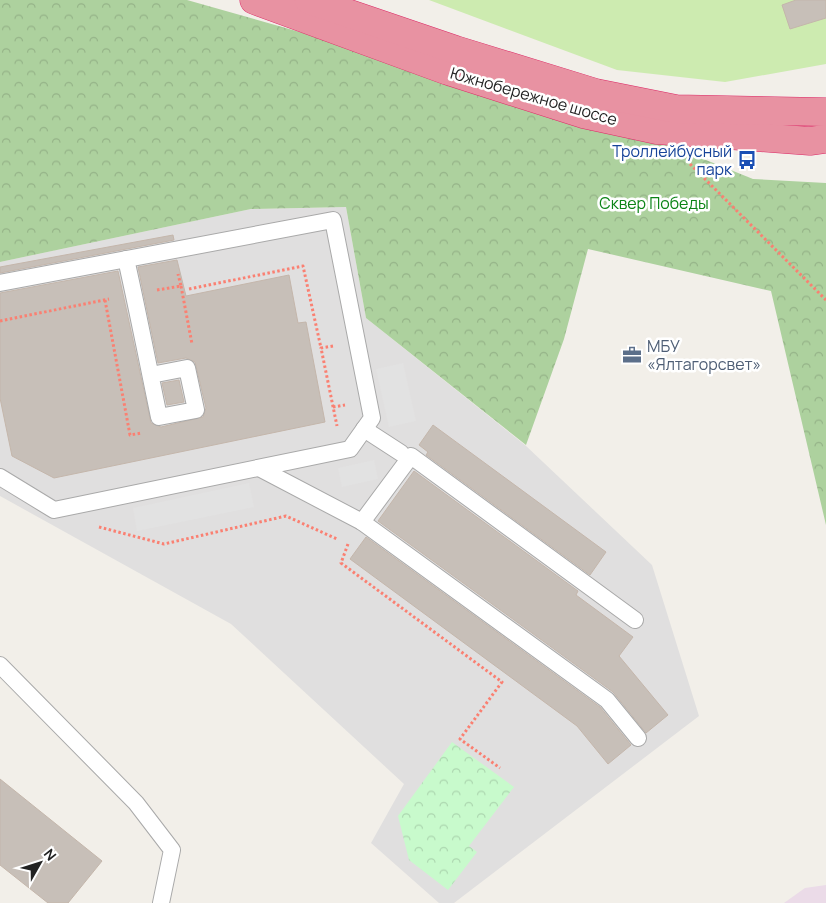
<svg xmlns="http://www.w3.org/2000/svg" width="826" height="903" font-family="Manrope,sans-serif">
<style>
.residential{fill:#e0dfdf}
.industrial{fill:#ebdbe8}
.grass{fill:#cdebb0}
.forest{fill:url(#forest-crowns)}
.park{fill:url(#park-crowns)}
.parking{fill:#e2e2e2}
.building{fill:#c7bfb8;stroke:#c4b6ab}
.lines{fill:none;stroke-linecap:round;stroke-linejoin:round}
.lane-casing{stroke:#a9a9a9;stroke-width:18}
.highway-casing{stroke:#dc2a67;stroke-width:29}
.path{stroke:#fa8072;stroke-width:3;stroke-dasharray:2.5 2.5;stroke-linecap:butt}
.lane{stroke:#fff;stroke-width:16}
.highway{stroke:#e892a2;stroke-width:28}
.labels{text-anchor:middle;dominant-baseline:central;stroke-width:5;stroke-linejoin:round;paint-order:stroke}
.street-label{font-size:16px;fill:#222;stroke:#fff}
.transit-label{font-size:16px;fill:#164399;stroke:#fff;text-anchor:end}
.park-label{font-size:16px;fill:#0c8416;stroke:#fff}
.service-label{font-size:16px;fill:#4e5e75;stroke:#fff;text-anchor:start}
</style>
<defs>
<pattern id="forest-crowns" width="20" height="18" patternUnits="userSpaceOnUse" patternTransform="scale(1.25)"><rect width="20" height="18" fill="#add19e"/><path d="M2 6a3 3 0 1 1 6 0M12 15a3 3 0 1 1 6 0" fill="none" stroke="#95b388"/></pattern>
<pattern id="park-crowns" width="20" height="18" patternUnits="userSpaceOnUse" patternTransform="scale(1.25)"><rect width="20" height="18" fill="#c8facc"/><path d="M2 6a3 3 0 1 1 6 0M12 15a3 3 0 1 1 6 0" fill="none" stroke="#acd6af"/></pattern>
</defs>
<rect width="100%" height="100%" fill="#f2efe9"/>
<path class="residential" d="M346,207L366,318L525,445L652,565L699,716L454,903H439L371,843L404,784L231,624L0,496V262L251,209Z"/>
<path class="industrial" d="M826,885V903H784L805,888Z"/>
<path class="grass" d="M429,0H826V64L725,82L617,70Z"/>
<path class="forest" d="M0,0H187L602,118L753,179L826,183V525L771,291L588,249L564,339L526,445L366,318L346,207L251,209L0,262Z"/>
<path class="park" d="M452,742L514,787L469,846L477,852L448,890L409,860L398,816Z"/>
<g class="parking">
<path d="M403,363L416,421L389,427L376,369Z"/>
<path d="M374,460L378,479L342,487L338,468Z"/>
<path d="M249,483L254,507L137,531L133,508Z"/>
</g>
<g class="building">
<path d="M796,0H826V18L790,29L782,5Z"/>
<path d="M173,235L174,240L0,273V267Z"/>
<path d="M177,260L186,296L289,275L298,323L306,322L325,422L54,478L12,456L0,398V293L118,271L151,423L161,427L203,417L206,408L195,362L186,358L158,363L138,267Z"/>
<path d="M179,380L184,402L167,405L162,383Z"/>
<path d="M433,425L606,552L590,575L426,455L428,452L419,445Z"/>
<path d="M414,471L578,591L576,595L633,637L619,656L668,715L646,733L613,692L378,521Z"/>
<path d="M366,537L600,707L631,745L608,764L577,726L350,559Z"/>
<path d="M0,779L102,861L68,903H48L0,865Z"/>
</g>
<g class="lines">
<g class="lane-casing">
<g id="lane">
<path d="M126,259C138,312 148,364 159,417L196,410L187,368L151,375"/>
<path d="M0,283L333,220L372,418L350,449L54,510L0,477"/>
<path d="M364,429L401,453"/>
<path d="M259,468L362,522L607,700L638,738"/>
<path d="M362,522L411,456L635,620"/>
<path d="M0,665L136,803L172,850L161,903"/>
</g>
</g>
<g class="highway-casing">
<g id="highway">
<path d="M254,0L448,71L583,114L657,130L810,141L826,139"/>
<path d="M309,0L456,50L596,93L676,109L826,112"/>
</g>
</g>
<g class="path">
<path d="M690,164L826,300"/>
<path d="M181,286L192,344"/>
<path d="M189,289L303,266L321,348"/>
<path d="M157,290L181,286L178,274"/>
<path d="M105,300L130,435L142,433"/>
<path d="M0,321L109,299"/>
<path d="M333,346L321,348L337,426"/>
<path d="M333,407L345,405"/>
<path d="M99,527L164,544L286,516L337,539"/>
<path d="M348,544L341,563L502,682L460,739L500,768"/>
</g>
<use href="#lane" class="lane"/>
<use href="#highway" class="highway"/>
</g>
<defs>
<g id="bus-bare" transform="scale(1.5)"><path d="M-5-6H5V4H4V6H2V4H-2V6H-4V4H-5ZM-3.5-4V0h7V-4ZM-3.5 1.2v1.5H-2V1.2ZM2 1.2v1.5H3.5V1.2Z" fill="#1a4fb4" stroke="#fff" stroke-width="2.5" paint-order="stroke"/></g>
<g id="office-bare" transform="scale(1.5)"><path d="M-6-3h4V-5.5h4V-3h4V5H-6ZM-1-4.5V-3h2v-1.5ZM-6 0V1H6V0Z" fill="#5c6f8a" stroke="#fff" stroke-width="2.5" paint-order="stroke"/></g>
</defs>
<g fill-rule="evenodd">
<use href="#bus-bare" x="747" y="160"/>
<use href="#office-bare" x="632" y="355"/>
</g>
<g class="labels">
<g class="street-label">
<text transform="translate(534 96) rotate(16)">Южнобережное шоссе</text>
</g>
<g class="transit-label">
<text x="732" y="151">Троллейбусный<tspan x="732" dy="18">парк</tspan></text>
</g>
<g class="park-label">
<text x="654" y="203">Сквер Победы</text>
</g>
<g class="service-label">
<text x="647" y="346">МБУ<tspan x="647" dy="18">«Ялтагорсвет»</tspan></text>
</g>
</g>
<g transform="translate(40 863) rotate(51)" stroke="#ffffff" stroke-width="4" paint-order="stroke">
<path d="M0-4L9 19L0 12L-9 19Z" fill="#222222"/>
<text y="-8" font-size="14" font-weight="bold" text-anchor="middle" fill="#222222">N</text>
</g>
</svg>
